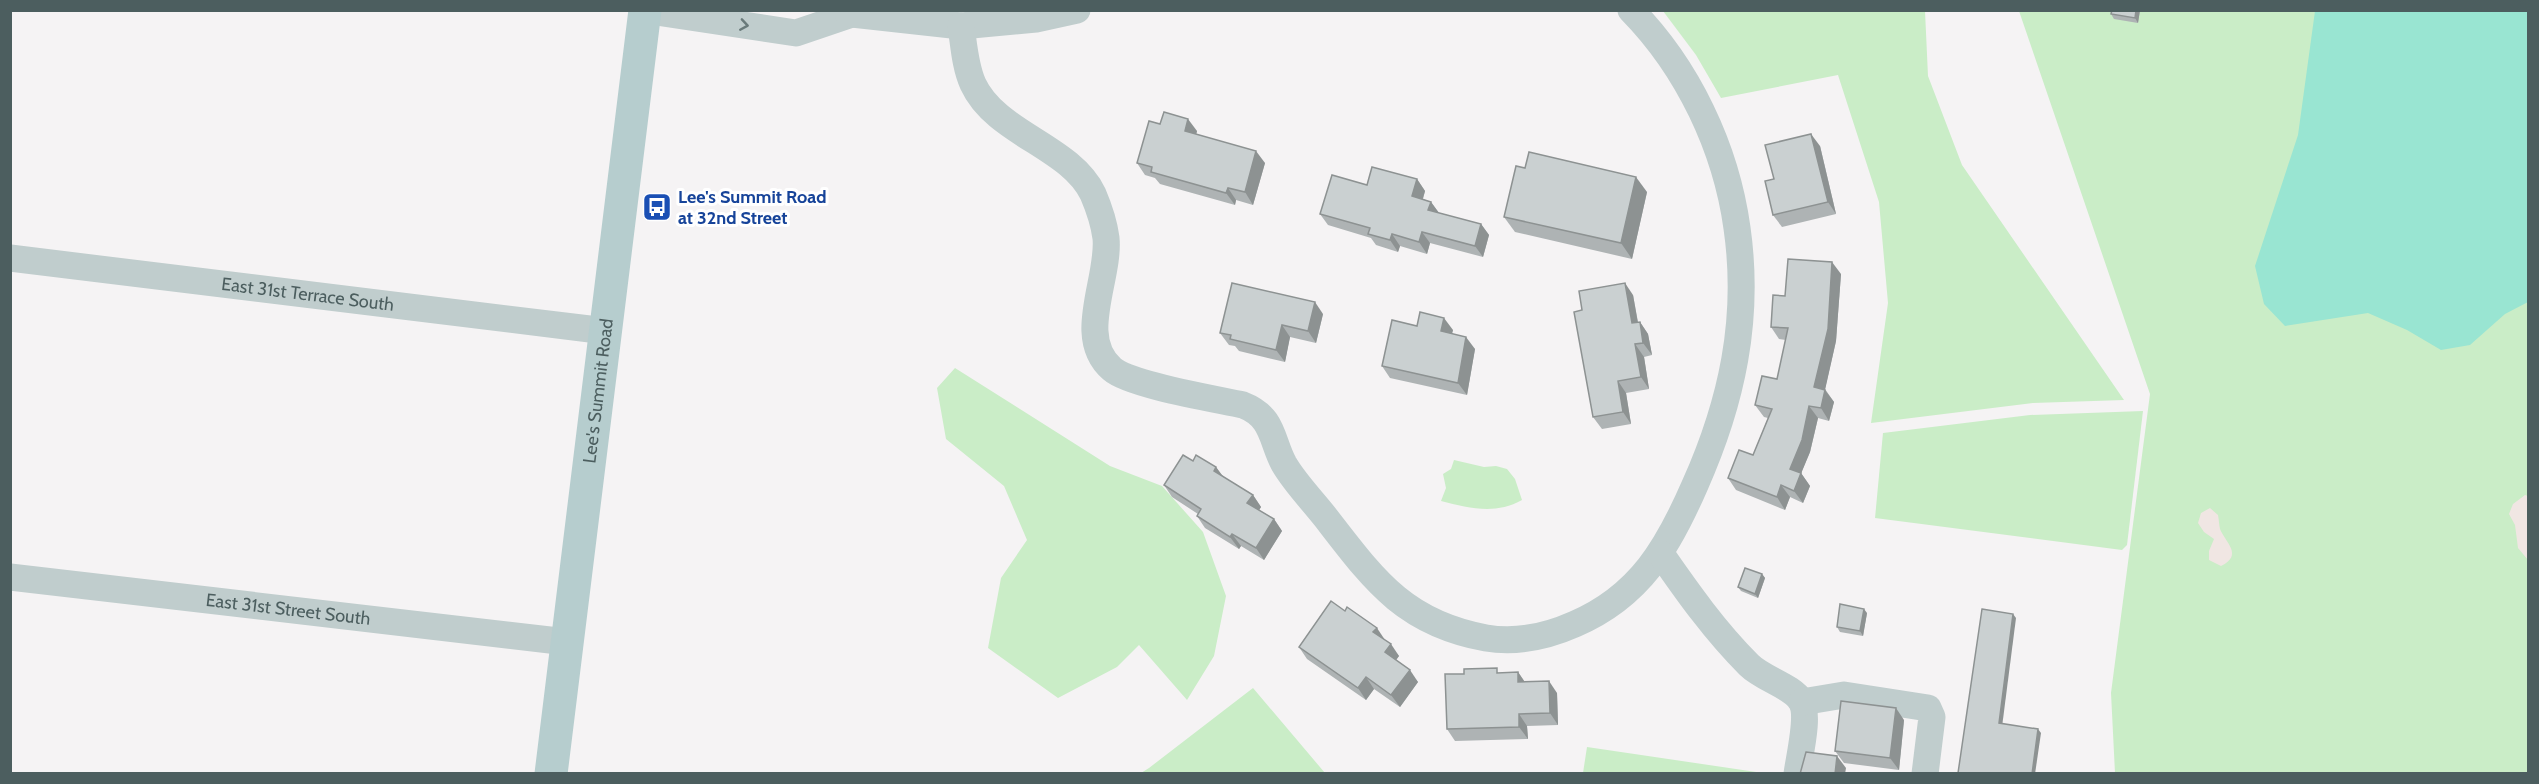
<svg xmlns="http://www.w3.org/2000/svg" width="2539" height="784" font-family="Cabin,sans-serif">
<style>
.green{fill:#caedc7}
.sand{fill:#f0e6e3}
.water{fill:#99e5d2}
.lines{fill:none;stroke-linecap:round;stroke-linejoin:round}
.minor{stroke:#c0cdcd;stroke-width:27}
.major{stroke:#b6cdce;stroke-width:33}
.wall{fill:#aeb3b4}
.shaded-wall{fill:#8d9292}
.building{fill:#cad0d1;stroke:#8d9292;stroke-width:1.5}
.oneway{stroke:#697a7a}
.labels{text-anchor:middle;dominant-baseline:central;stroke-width:6;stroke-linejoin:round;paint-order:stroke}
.transit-label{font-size:18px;font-weight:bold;fill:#164399;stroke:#fff;text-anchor:start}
.street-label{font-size:18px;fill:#4c5e5f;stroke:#fff}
</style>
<rect width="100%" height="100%" fill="#f5f3f4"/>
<g class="green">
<path d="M1663,11H1925L1928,76L1962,165L2124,400L2033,403L1871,423L1888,303L1879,202L1838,75L1721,98L1696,55Z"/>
<path d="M2019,11H2528V773H2115L2111,693L2150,394Z"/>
<path d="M955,368L1110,466L1162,486L1203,532L1226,596L1214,656L1187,700L1139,645L1117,667L1058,698L988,648L1001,578L1027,540L1004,486L946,439L937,388Z"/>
<path d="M2143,411L2127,545L2122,550L1875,518L1883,433L2030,415Z"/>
<path d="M1454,460L1484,467L1496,466L1507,469L1515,479L1522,500C1495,515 1469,508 1441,501L1446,488L1443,474L1451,469Z"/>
<path d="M1253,688L1325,773H1141L1149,768Z"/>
<path d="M1587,747L1763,773H1583Z"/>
</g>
<g class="sand">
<path d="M2525,495L2528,496V560L2518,548L2515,525L2509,514L2513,504Z"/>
<path d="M2210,508L2218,515C2219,520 2219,525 2220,529C2225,542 2244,555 2221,566L2209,560V551L2214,539L2204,532L2198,523L2201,513Z"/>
</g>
<path class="water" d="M2315,11H2528V302L2505,314L2470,345L2441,350L2407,330L2368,313L2285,326L2264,304L2255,266L2298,135Z"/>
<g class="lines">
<g class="minor">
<path d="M643,10L796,33L852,14"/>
<path d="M846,10L852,14L961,26L1036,19L1077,10"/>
<path d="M961,26C964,46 965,66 973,84C996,134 1070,146 1093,194C1099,208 1104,223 1106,238C1110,279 1075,337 1112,369C1130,385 1216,399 1243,405C1274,417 1271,440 1284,464C1295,483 1312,500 1326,518C1374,580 1404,623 1486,638C1516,643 1548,636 1575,624C1640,596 1668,547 1695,485C1732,402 1750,319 1737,228C1726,148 1688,68 1631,10"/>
<path id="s1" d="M10,258L606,331"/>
<path d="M1661,554C1688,593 1715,631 1749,665C1763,679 1792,686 1801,701C1810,715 1799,757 1797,774"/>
<path id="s2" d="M10,577L567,642"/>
<path d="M1802,702L1844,695L1928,708L1932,717L1925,774"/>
</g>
<path class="major" id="s3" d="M551,774L645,10"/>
</g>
<g class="wall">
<path d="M2112,10H2140L2138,23L2114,19L2111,14Z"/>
<path d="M1160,124L1197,131L1196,134L1265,163L1253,205L1236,200L1235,205L1160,184L1155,178L1145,175L1137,163Z"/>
<path d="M1820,146L1836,214L1782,227L1773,215L1774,179Z"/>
<path d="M1525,168L1647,192L1632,259L1515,232L1504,217Z"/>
<path d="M1417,179L1425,191L1423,199L1431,202L1439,213L1481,224L1489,235L1483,257L1430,243L1427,254L1400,246L1398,252L1376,245L1371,238L1328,225L1320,214L1367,185Z"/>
<path d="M1841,274L1836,341L1825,389L1834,402L1829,421L1818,418L1810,452L1801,473L1810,486L1803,503L1790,497L1785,510L1736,490L1728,478L1753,455L1768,418L1764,417L1755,405L1777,379L1786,340L1779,339L1771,327L1785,296Z"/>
<path d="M1633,295L1638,322H1640L1648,334L1652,355L1644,357L1649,389L1626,393L1631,424L1602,429L1593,417L1582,310Z"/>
<path d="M1323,314L1316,343L1290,337L1285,362L1239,351L1235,346L1229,345L1220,333Z"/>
<path d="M1417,326L1453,330L1452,334L1475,349L1467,395L1390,378L1382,366Z"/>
<path d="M1193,461L1216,467L1222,476L1253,495L1261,507L1259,510L1274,519L1282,531L1264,560L1241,546L1239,549L1205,528L1197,516L1198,514L1172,497L1164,485Z"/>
<path d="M1762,574L1765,578L1758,598L1741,591L1738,587Z"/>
<path d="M1867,613L1863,636L1840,632L1837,627Z"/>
<path d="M1385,640L1399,656L1396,660L1418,682L1400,707L1374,689L1366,700L1307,659L1299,647Z"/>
<path d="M1518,672L1525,682L1557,693L1558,725L1527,726L1528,739L1455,741L1447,729L1500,673Z"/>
<path d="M1904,720L1899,770L1844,763L1835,751Z"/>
</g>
<g class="shaded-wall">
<path d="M2136,10H2140L2138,23L2135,18Z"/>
<path d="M1188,119L1197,131L1194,143L1185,131Z"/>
<path d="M1811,134L1820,146L1836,214L1828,202Z"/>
<path d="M1256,151L1265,163L1253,205L1245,192Z"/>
<path d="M1636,177L1647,192L1632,259L1621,243Z"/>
<path d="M1417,179L1425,191L1420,208L1412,196Z"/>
<path d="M1228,188L1236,200L1235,205L1226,193Z"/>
<path d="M1431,202L1439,213L1428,210Z"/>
<path d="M1481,224L1489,235L1483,257L1475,246Z"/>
<path d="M1422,232L1430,243L1427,254L1419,242Z"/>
<path d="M1392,234L1400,246L1398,252L1390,240Z"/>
<path d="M1832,262L1841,274L1836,341L1823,399L1814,387Z"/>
<path d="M1625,283L1633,295L1640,335L1632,323Z"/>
<path d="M1315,302L1323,314L1316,343L1308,331Z"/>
<path d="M1444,318L1453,330L1449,343L1441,331Z"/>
<path d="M1640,322L1648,334L1652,355L1643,343Z"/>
<path d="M1282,325L1290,337L1285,362L1276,350Z"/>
<path d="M1466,337L1475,349L1467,395L1458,383Z"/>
<path d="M1635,344L1644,357L1649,389L1641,377Z"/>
<path d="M1618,381L1626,393L1631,424L1623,412Z"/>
<path d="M1825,390L1834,402L1829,421L1821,408Z"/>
<path d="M1809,406L1818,418L1810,452L1798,481L1790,469Z"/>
<path d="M1216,467L1225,479L1214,471Z"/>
<path d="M1801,473L1810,486L1803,503L1794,491Z"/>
<path d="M1781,485L1790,497L1785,510L1777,497Z"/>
<path d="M1253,495L1261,507L1256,515L1247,503Z"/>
<path d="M1274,519L1282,531L1264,560L1256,548Z"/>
<path d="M1232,534L1241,546L1239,549L1230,537Z"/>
<path d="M1762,574L1765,578L1758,598L1755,594Z"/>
<path d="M1864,609L1867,613L1863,636L1860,631Z"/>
<path d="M2013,614L2016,618L2002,727L1999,723Z"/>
<path d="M1377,628L1385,640L1382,644L1373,632Z"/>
<path d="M1391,644L1399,656L1393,664L1385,652Z"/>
<path d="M1410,670L1418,682L1400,707L1391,695Z"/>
<path d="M1518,672L1526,684L1518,682Z"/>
<path d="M1366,677L1374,689L1366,700L1358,688Z"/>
<path d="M1549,681L1557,693L1558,725L1550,713Z"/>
<path d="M1896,708L1904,720L1899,770L1890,758Z"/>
<path d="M1519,714L1527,726L1528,739L1519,727Z"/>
<path d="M2038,729L2041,733L2035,774H2032Z"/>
<path d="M1837,756L1846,768L1845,774H1835Z"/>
</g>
<g class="building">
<path d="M2112,10H2136L2135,18L2111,14Z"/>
<path d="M1164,112L1188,119L1185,131L1256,151L1245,192L1228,188L1226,193L1151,172L1152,167L1137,163L1149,121L1160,124Z"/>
<path d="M1811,134L1828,202L1773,215L1765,181L1774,179L1765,145Z"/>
<path d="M1529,152L1636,177L1621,243L1504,217L1516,166L1525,168Z"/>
<path d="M1372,167L1417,179L1412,196L1431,202L1428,210L1481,224L1475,246L1422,232L1419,242L1392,234L1390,240L1368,234L1370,228L1320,214L1332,175L1367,185Z"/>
<path d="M1788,259L1832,262L1828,329L1814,387L1825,390L1821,408L1809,406L1802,440L1790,469L1801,473L1794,491L1781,485L1777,497L1728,478L1739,450L1753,455L1772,409L1755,405L1762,376L1777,379L1788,328L1771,327L1773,295L1785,296Z"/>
<path d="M1232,283L1315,302L1308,331L1282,325L1276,350L1230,339L1231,335L1220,333Z"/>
<path d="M1625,283L1632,323L1640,322L1643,343L1635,344L1641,377L1618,381L1623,412L1593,417L1574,312L1582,310L1579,291Z"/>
<path d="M1420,312L1444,318L1441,331L1466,337L1458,383L1382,366L1392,320L1417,326Z"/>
<path d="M1183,455L1193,461L1196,455L1216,467L1214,471L1253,495L1247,503L1274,519L1256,548L1232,534L1230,537L1197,516L1201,509L1164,485Z"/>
<path d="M1745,568L1762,574L1755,594L1738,587Z"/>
<path d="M1331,601L1345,611L1347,607L1377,628L1373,632L1391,644L1385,652L1410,670L1391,695L1366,677L1358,688L1299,647Z"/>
<path d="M1840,604L1864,609L1860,631L1837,627Z"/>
<path d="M1982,609L2013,614L1999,723L2038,729L2032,774L1958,773Z"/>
<path d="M1497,668V673L1518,672V682L1549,681L1550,713L1519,714V727L1447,729L1445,674H1464V669Z"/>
<path d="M1841,701L1896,708L1890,758L1835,751Z"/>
<path d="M1806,752L1837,756L1835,774H1800Z"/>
</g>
<defs><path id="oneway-chevron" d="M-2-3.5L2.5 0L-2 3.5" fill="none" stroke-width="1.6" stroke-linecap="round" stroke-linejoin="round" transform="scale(1.5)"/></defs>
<use class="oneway" href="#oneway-chevron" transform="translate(744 25) rotate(9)"/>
<defs>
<g id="bus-square" transform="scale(1.5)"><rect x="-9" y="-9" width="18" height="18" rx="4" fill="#1a4fb4" stroke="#fff"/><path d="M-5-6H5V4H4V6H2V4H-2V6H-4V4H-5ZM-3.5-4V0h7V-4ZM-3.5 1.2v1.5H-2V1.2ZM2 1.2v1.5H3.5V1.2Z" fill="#fff"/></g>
</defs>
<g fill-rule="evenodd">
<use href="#bus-square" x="657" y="207"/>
</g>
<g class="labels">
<g class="transit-label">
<text x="678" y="197">Lee's Summit Road<tspan x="678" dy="21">at 32nd Street</tspan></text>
</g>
<g class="street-label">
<text stroke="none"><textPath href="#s1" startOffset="300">East 31st Terrace South</textPath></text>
<text stroke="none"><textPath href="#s3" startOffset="386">Lee's Summit Road</textPath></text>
<text stroke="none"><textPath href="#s2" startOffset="280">East 31st Street South</textPath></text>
</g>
</g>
<rect width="2539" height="784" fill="none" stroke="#4c5e5f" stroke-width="24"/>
</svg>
